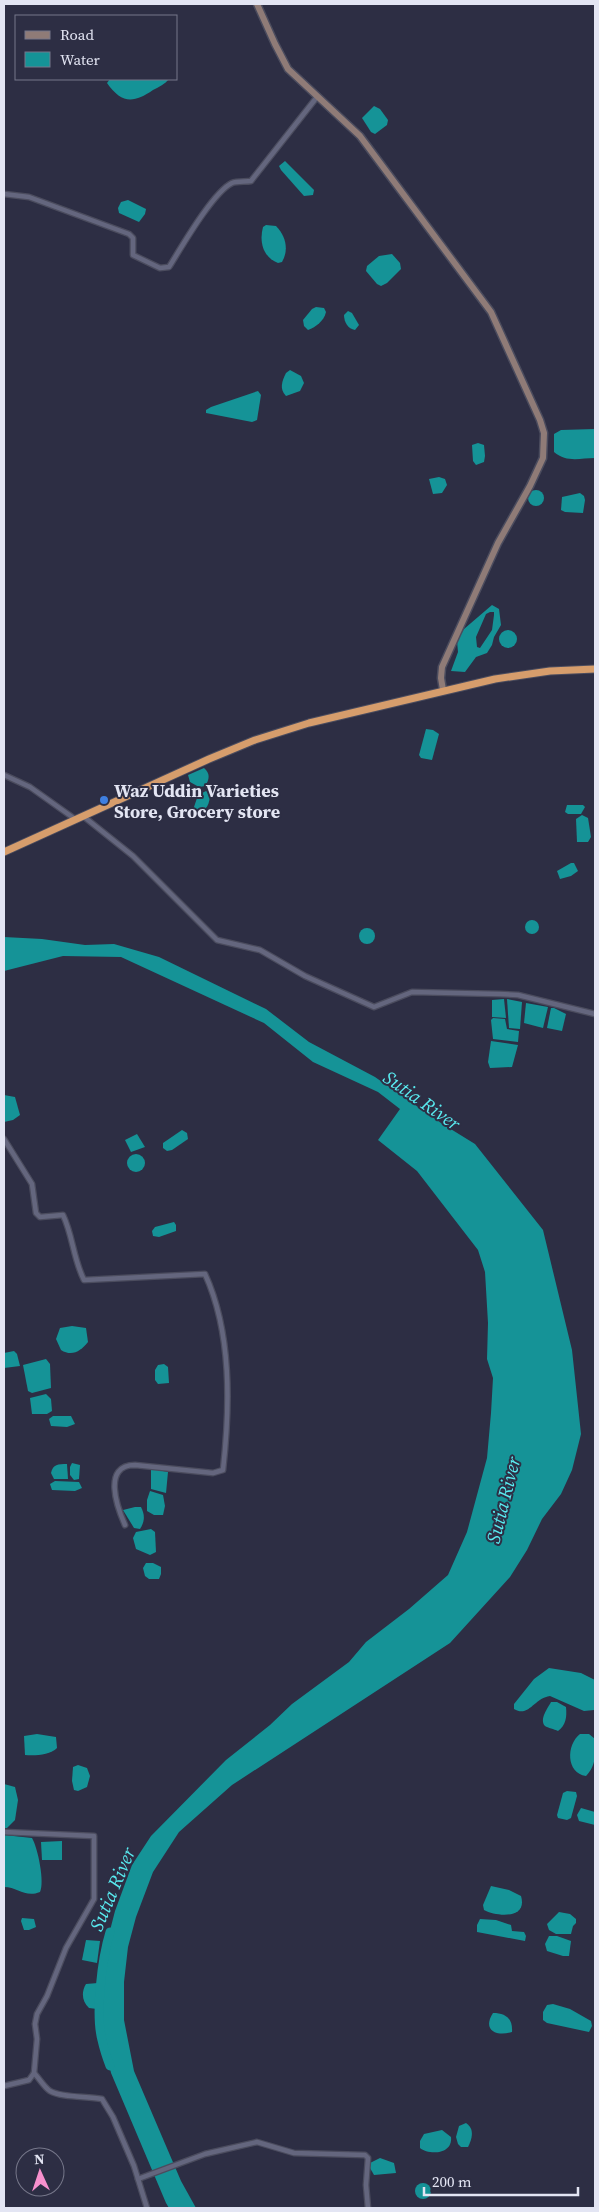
<svg xmlns="http://www.w3.org/2000/svg" width="599" height="2212" font-family="'Source Serif 4',serif">
<style>
.water{fill:#159397;fill-rule:evenodd}
.lines{fill:none;stroke-linecap:round;stroke-linejoin:round}
.river{stroke:#159397;stroke-width:9}
.minor-casing{stroke:#4b4c5e;stroke-width:7}
.secondary-casing{stroke:#4b4c5e;stroke-width:9}
.trunk-casing{stroke:#4b4c5e;stroke-width:9}
.minor{stroke:#64667e;stroke-width:4.5}
.secondary{stroke:#8f7b77;stroke-width:6}
.trunk{stroke:#d69d6c;stroke-width:7}
.shop-dot{fill:#3f7fe0;stroke:#2d2e44;stroke-width:2}
.labels{text-anchor:middle;dominant-baseline:central;stroke-width:4;stroke-linejoin:round;paint-order:stroke}
.poi-label{font-size:18px;font-weight:bold;fill:#e3e5f3;stroke:#2d2e44;text-anchor:start}
.water-label{font-size:19px;font-style:italic;fill:#59ebf0;stroke:#2d2e44}
</style>
<rect width="100%" height="100%" fill="#2d2e44"/>
<g class="water">
<path d="M110,79H169C165,84 159,87 153,90C133,104 121,103 107,83Z"/>
<path d="M374,106L380,109L388,120L387,125L375,134L371,132L362,118Z"/>
<path d="M285,161L314,190L313,195L304,196L281,170L279,166Z"/>
<path d="M128,200L146,209L145,214L139,222L119,213L118,208L121,202Z"/>
<path d="M266,225L276,226C286,236 289,250 282,262L278,263C263,257 259,242 263,227Z"/>
<path d="M392,254L400,263L401,269L387,283L381,286L377,284L366,271L367,266L379,256Z"/>
<path d="M316,307L324,308L326,312C324,321 316,327 308,330L304,326L303,320L312,309Z"/>
<path d="M348,311L352,313L359,325L355,330C348,329 344,322 344,315Z"/>
<path d="M290,370L301,376L304,383L300,391L286,396C279,389 282,381 286,373Z"/>
<path d="M258,391L261,395L257,420L252,422L206,413V410L211,407Z"/>
<path d="M595,429V458C580,458 567,463 554,452V434L561,430Z"/>
<path d="M478,443L484,445L485,456L484,462L476,465L473,461L472,445Z"/>
<path d="M439,477L445,479L447,485L442,493L433,494L429,479Z"/>
<circle cx="536" cy="498" r="8"/>
<path d="M580,493L584,496L585,500L583,513L565,512L561,510L562,497Z"/>
<path d="M492,605L499,609L501,625L494,637L492,645L487,653L476,657L465,672L451,671L458,652L457,641L464,629ZM490,612H494V615L492,630L480,648L477,647L476,637L486,614Z"/>
<circle cx="508" cy="639" r="9"/>
<path d="M426,729L433,730L439,734L432,760L421,758L419,755Z"/>
<path d="M204,768C210,773 210,779 205,786L199,787L190,782L188,775Z"/>
<path d="M206,791L210,793C210,803 207,812 196,813L194,807L198,795Z"/>
<path d="M567,805H583L585,807L581,814H568L565,812Z"/>
<path d="M582,815L588,818L591,837L588,842H577L576,819Z"/>
<path d="M571,863H574L578,871L571,876L560,879L557,871Z"/>
<circle cx="532" cy="927" r="7"/>
<circle cx="367" cy="936" r="8"/>
<path d="M4,937L42,939L85,945L114,944L159,957L266,1009L309,1042L375,1077L441,1123L475,1144L543,1230L572,1350L581,1434L572,1470L561,1494L542,1519L527,1550L510,1577L450,1643L232,1785L179,1832L153,1872L136,1917L128,1947L124,1982V2020L134,2071L181,2181L196,2208H169L166,2203L111,2073L100,2023L102,1998L97,2009L89,2008C82,2002 81,1992 86,1984L98,1983L102,1988V1996L106,1946L115,1911L132,1865L151,1836L226,1760L270,1725L292,1704L349,1662L366,1642L409,1609L448,1575L467,1532L487,1458L491,1413L493,1378L487,1359L488,1323L485,1272L478,1250L417,1171L378,1140L400,1109L378,1092L313,1062L264,1023L121,957L63,956L4,971Z"/>
<path d="M504,999L506,1018L492,1017V1000Z"/>
<path d="M507,999L522,1002L520,1029L509,1028Z"/>
<path d="M526,1003L548,1007L543,1028L524,1023Z"/>
<path d="M551,1008H554L566,1014L562,1031L547,1028Z"/>
<path d="M493,1018L505,1019L507,1029L519,1031L518,1042L493,1039L491,1020Z"/>
<path d="M491,1041L518,1045L512,1067L490,1068L488,1062Z"/>
<path d="M4,1095L15,1097L20,1115L13,1120L4,1122Z"/>
<path d="M182,1130L187,1133L188,1139L172,1150L167,1151L163,1148V1143Z"/>
<path d="M137,1134L145,1147L131,1152L125,1140Z"/>
<circle cx="136" cy="1163" r="9"/>
<path d="M174,1222L176,1225V1231L159,1237L153,1236L152,1231L155,1227Z"/>
<path d="M72,1326L86,1328L88,1342C81,1351 72,1357 61,1350L56,1339L60,1328Z"/>
<path d="M14,1351L17,1354L20,1366L4,1368V1353Z"/>
<path d="M46,1359L50,1364L51,1388L32,1393L28,1391L23,1365Z"/>
<path d="M164,1364L168,1367L169,1383L158,1384L155,1380V1370L158,1365Z"/>
<path d="M46,1394L51,1399L52,1411L47,1414H32L30,1398Z"/>
<path d="M53,1416H71L75,1424L67,1427L51,1426L49,1419Z"/>
<path d="M72,1463L80,1465L79,1479L74,1480L70,1475V1467Z"/>
<path d="M67,1464L68,1479H54L51,1473C53,1464 58,1464 67,1464Z"/>
<path d="M153,1469L168,1472L166,1493L151,1489V1470Z"/>
<path d="M55,1481L79,1482L82,1488L75,1491L52,1490L50,1484Z"/>
<path d="M150,1491L163,1495L165,1506L163,1515H154L147,1511V1500Z"/>
<path d="M135,1507H141C145,1515 145,1521 140,1529L134,1528L123,1510Z"/>
<path d="M151,1529L155,1532L156,1552L150,1555L136,1549L133,1538L136,1532Z"/>
<path d="M146,1563H153L161,1567V1574L159,1579H149L145,1576L143,1568Z"/>
<path d="M549,1668L581,1673L595,1680L594,1710L584,1711L550,1696C534,1698 529,1718 514,1709V1704L534,1679Z"/>
<path d="M551,1702H557L566,1707C567,1717 566,1725 558,1731C554,1729 548,1728 545,1726C539,1719 548,1708 551,1702Z"/>
<path d="M37,1734L56,1737L57,1748C50,1755 35,1756 25,1755L24,1736Z"/>
<path d="M580,1734H589L595,1739C595,1753 597,1765 586,1776C566,1773 566,1745 580,1734Z"/>
<path d="M78,1765L87,1768L90,1776L87,1787L78,1791L74,1790L72,1781L73,1767Z"/>
<path d="M4,1784L15,1787L18,1800L15,1820L7,1828H4Z"/>
<path d="M567,1791L576,1792L577,1796L571,1818L567,1820L558,1818L557,1815L563,1793Z"/>
<path d="M581,1808L595,1812V1825L579,1821L577,1815Z"/>
<path d="M4,1835L32,1838C38,1848 45,1883 40,1892C25,1898 18,1887 4,1887Z"/>
<path d="M62,1841V1860H42L41,1842Z"/>
<path d="M491,1886L509,1890L521,1896C528,1919 497,1917 484,1910L483,1905Z"/>
<path d="M559,1912L570,1914L576,1919V1923L573,1926L571,1934H556L549,1930L547,1924Z"/>
<path d="M22,1918L34,1919L36,1927L29,1930H24L21,1921Z"/>
<path d="M480,1919L496,1920L511,1925L512,1931L524,1932L526,1936L525,1941L477,1932V1925Z"/>
<path d="M549,1936H557L571,1941L569,1956H563L547,1951L545,1944Z"/>
<path d="M86,1940L100,1941L97,1963L82,1960Z"/>
<path d="M553,2004L570,2009L591,2021L592,2026L589,2032L547,2023L543,2020V2012L547,2005Z"/>
<path d="M493,2013C506,2013 513,2019 512,2032C496,2037 482,2030 493,2013Z"/>
<path d="M466,2123C475,2129 472,2139 468,2147H461L458,2144L456,2137L459,2126Z"/>
<path d="M442,2130L451,2137C453,2155 428,2155 420,2148V2141L424,2134Z"/>
<path d="M380,2158L394,2163L396,2173L374,2175L370,2168V2163Z"/>
<circle cx="423" cy="2191" r="8"/>
</g>
<g class="lines">
<path class="river" d="M110,2066C107,2058 104,2049 102,2040C95,2014 102,1958 110,1932"/>
<g class="minor-casing">
<g id="minor">
<path d="M4,194L29,197L129,234L133,238V255L160,268L169,267C181,248 213,192 232,183C237,181 246,182 251,181L317,97"/>
<path d="M4,775L30,787L75,819"/>
<path d="M83,816L133,856L217,940L260,950L305,976L374,1007L412,992L499,994L518,995L595,1014"/>
<path d="M4,1139L32,1184L36,1213L40,1217L63,1215C73,1236 73,1258 84,1280L205,1274C232,1333 230,1407 223,1470L213,1473L135,1465C102,1465 117,1507 125,1525"/>
<path d="M4,1832L94,1836V1899L66,1948L47,1996L37,2014L35,2024L37,2039L34,2073L29,2080L4,2086"/>
<path d="M34,2073C39,2078 44,2087 50,2091C62,2098 87,2096 102,2099L113,2117L134,2166L147,2208"/>
<path d="M138,2179L205,2154L257,2142L294,2153L365,2155L368,2158L366,2185L368,2208"/>
</g>
</g>
<g class="secondary-casing">
<path id="secondary" d="M257,4L275,44L288,69L360,136L491,312L540,420L544,433L543,458L530,486L498,543L442,667L441,678L443,690"/>
</g>
<g class="trunk-casing">
<path id="trunk" d="M4,852L209,759L255,740L309,723L495,679L550,671L595,669"/>
</g>
<use href="#minor" class="minor"/>
<use href="#secondary" class="secondary"/>
<use href="#trunk" class="trunk"/>
</g>
<circle class="shop-dot" cx="104" cy="800" r="5"/>
<g class="labels">
<g class="poi-label">
<text x="114" y="790">Waz Uddin Varieties<tspan x="114" dy="21">Store, Grocery store</tspan></text>
</g>
<g class="water-label">
<text transform="translate(422 1100) rotate(35)">Sutia River</text>
<text transform="translate(503 1500) rotate(-76)">Sutia River</text>
<text transform="translate(112 1889) rotate(-67)">Sutia River</text>
</g>
</g>
<rect width="599" height="2212" fill="none" stroke="#e3e5f3" stroke-width="10"/>
<rect x="15" y="15" width="162" height="65" fill="#2d2e44" stroke="#76778a"/>
<rect x="25" y="31" width="25" height="8" fill="#8f7b77" stroke="#76778a"/>
<text x="60" y="40" font-size="15" fill="#e3e5f3">Road</text>
<rect x="25" y="52" width="25" height="15" fill="#159397" stroke="#76778a"/>
<text x="60" y="65" font-size="15" fill="#e3e5f3">Water</text>
<g transform="translate(40 2172) rotate(357)"><circle r="24" fill="#2d2e44" stroke="#76778a"/>
<path d="M0-4L9 19L0 12L-9 19Z" fill="#f790cd"/>
<text y="-8" font-size="14" font-weight="bold" text-anchor="middle" fill="#e3e5f3">N</text>
</g>
<path d="M424 2187v8h154v-8" fill="none" stroke="#e3e5f3" stroke-width="2.5"/>
<text x="432" y="2187" font-size="15" fill="#e3e5f3" stroke="#2d2e44" stroke-width="4" paint-order="stroke">200 m</text>
</svg>
